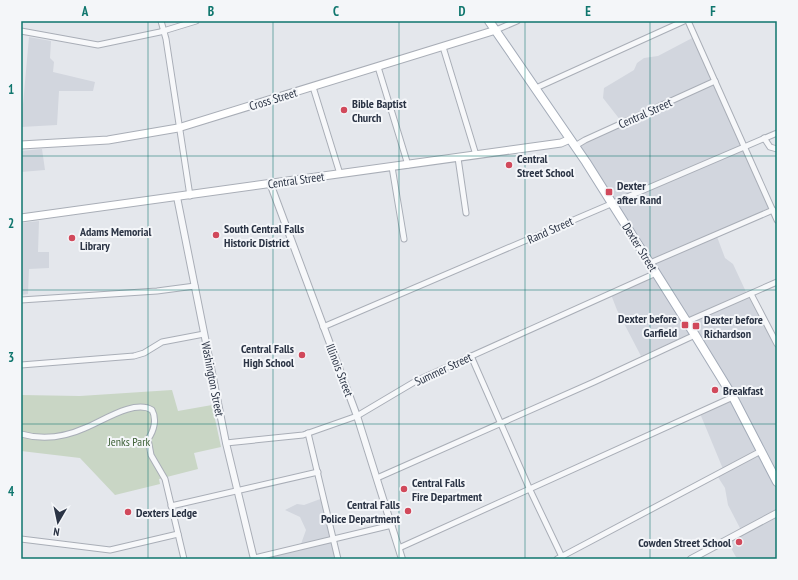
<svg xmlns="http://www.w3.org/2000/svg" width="798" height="580" font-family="'PT Sans Narrow',sans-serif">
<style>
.built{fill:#d2d6de}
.green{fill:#c9d6c5}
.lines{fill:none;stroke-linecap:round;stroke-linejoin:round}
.minor-casing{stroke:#a9aeb7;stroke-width:7}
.tertiary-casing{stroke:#a9aeb7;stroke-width:8}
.secondary-casing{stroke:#a9aeb7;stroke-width:9}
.primary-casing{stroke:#a3abb8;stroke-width:10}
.minor{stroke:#f7f8fa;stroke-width:5}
.tertiary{stroke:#f7f8fa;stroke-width:6}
.secondary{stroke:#fff;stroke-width:7}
.primary{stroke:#fff;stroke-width:8}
.grid{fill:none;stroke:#0f766e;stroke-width:1;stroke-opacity:0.55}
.poi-dot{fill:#d1495b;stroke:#f4f6f9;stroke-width:1.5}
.labels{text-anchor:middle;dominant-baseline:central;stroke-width:4;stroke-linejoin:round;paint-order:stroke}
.street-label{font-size:12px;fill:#2b3445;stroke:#f4f6f9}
.poi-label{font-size:12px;font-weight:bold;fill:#2b3445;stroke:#f4f6f9;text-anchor:start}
.park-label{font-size:12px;fill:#3f6138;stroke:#f4f6f9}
.neatline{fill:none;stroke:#0f766e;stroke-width:1.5}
.grid-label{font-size:13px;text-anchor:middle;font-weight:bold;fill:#0f766e}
</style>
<rect width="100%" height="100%" fill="#e4e7ec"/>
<g class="built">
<path d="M696,36L773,206L716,234L725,258L733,264L747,294H751L777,343V559H739L736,557L726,539L741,530L728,505L725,488L716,474L723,469L699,411L730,396L693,333L641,356L617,310L610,292L655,271L576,143L621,121L603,98L604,88L634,70L637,63L644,58L658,56Z"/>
<path d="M29,37L51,41L50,58L54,62L53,72L95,82L93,91H59L57,125L21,127Z"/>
<path d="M42,149L45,170L21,172V151Z"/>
<path d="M39,221L38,252H49V268L29,269L28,294L21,295V223Z"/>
<path d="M323,498L339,559H254L253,556L256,555L301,544L306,530L300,517L285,510L297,504L304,505Z"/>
</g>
<path class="green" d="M172,390L178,411L212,405L221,447L194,453L198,469L159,479L160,484L115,495L80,458L21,451V395L80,396Z"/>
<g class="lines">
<g class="minor-casing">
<g id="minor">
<path d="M161,21L166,39L190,196"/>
<path d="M688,21L777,220"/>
<path d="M496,30L517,21"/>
<path d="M21,31L98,45L160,32L196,21"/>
<path d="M443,47L476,155"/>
<path d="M378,67L408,165"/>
<path d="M313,87L340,174"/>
<path d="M536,88L684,21"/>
<path d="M764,138L770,147L777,149"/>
<path d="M575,146L585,140L715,81"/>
<path d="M458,158L466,213"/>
<path d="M392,167L404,239"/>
<path d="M650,263L773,210"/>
<path d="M751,294L777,344"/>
<path d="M21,300L157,291L195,286"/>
<path d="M686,322L777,282"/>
<path d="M323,327L777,133"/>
<path d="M471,356L530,490L563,559"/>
<path d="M21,365L134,356L144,353L162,342L204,334"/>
<path d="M308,433L338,559"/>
<path d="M21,434C42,440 65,437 85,428C101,422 134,399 152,410C157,419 154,431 148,439L151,455L165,479L184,559"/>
<path d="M226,443L303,435L357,416L416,381L656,273"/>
<path d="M377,478L594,382L695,335"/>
<path d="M171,506L318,472"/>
<path d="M21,539L110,550L178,534"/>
<path d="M399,548L733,397"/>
<path d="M254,558L392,525"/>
<path d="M557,559L761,451"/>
</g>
</g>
<g class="tertiary-casing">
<g id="tertiary">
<path d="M270,183L357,416L402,559"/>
<path d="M177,197L226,443L254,559"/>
<path d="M691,559L777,513"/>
</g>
</g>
<g class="secondary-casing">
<g id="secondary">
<path d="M21,145L108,140L178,128L496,30"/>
<path d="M21,218L561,143L570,139"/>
</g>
</g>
<g class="primary-casing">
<path id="primary" d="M489,21L586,162L695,335L733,397L777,482"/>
</g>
<use href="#minor" class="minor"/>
<use href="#tertiary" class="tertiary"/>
<use href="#secondary" class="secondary"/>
<use href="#primary" class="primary"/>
</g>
<path class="grid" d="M148,21V559M273,21V559M399,21V559M525,21V559M650,21V559M21,156H777M21,290H777M21,424H777"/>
<g class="poi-dot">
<circle cx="344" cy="110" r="4"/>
<circle cx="509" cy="165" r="4"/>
<rect x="605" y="188" width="8" height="8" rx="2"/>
<circle cx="216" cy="235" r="4"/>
<circle cx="72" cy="238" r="4"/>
<rect x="681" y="321" width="8" height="8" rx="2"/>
<rect x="692" y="322" width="8" height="8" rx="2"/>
<circle cx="302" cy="355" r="4"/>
<circle cx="715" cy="390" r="4"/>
<circle cx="404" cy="489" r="4"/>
<circle cx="408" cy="511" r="4"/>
<circle cx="128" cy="512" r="4"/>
<circle cx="739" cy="542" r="4"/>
</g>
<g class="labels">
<g class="street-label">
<text transform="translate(273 99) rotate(-17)">Cross Street</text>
<text transform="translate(645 113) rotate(-24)">Central Street</text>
<text transform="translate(296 180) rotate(-8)">Central Street</text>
<text transform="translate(550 230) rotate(-24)">Rand Street</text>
<text transform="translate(640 247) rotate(58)">Dexter Street</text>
<text transform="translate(443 369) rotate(-25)">Summer Street</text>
<text transform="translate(340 370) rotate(69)">Illinois Street</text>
<text transform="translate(213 379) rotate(79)">Washington Street</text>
</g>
<g class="poi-label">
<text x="352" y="103">Bible Baptist<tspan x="352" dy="14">Church</tspan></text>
<text x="517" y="158">Central<tspan x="517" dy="14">Street School</tspan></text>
<text x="617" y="185">Dexter<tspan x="617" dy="14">after Rand</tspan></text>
<text x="224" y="228">South Central Falls<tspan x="224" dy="14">Historic District</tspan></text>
<text x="80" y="231">Adams Memorial<tspan x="80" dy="14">Library</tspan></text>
<text x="677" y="318" text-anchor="end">Dexter before<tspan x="677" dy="14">Garfield</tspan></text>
<text x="704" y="319">Dexter before<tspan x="704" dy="14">Richardson</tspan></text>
<text x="294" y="348" text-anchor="end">Central Falls<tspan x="294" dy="14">High School</tspan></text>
<text x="723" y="390">Breakfast</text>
<text x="412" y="482">Central Falls<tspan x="412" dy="14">Fire Department</tspan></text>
<text x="400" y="504" text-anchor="end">Central Falls<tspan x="400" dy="14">Police Department</tspan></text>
<text x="136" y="512">Dexters Ledge</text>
<text x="731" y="542" text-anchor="end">Cowden Street School</text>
</g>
<g class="park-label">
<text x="129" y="441">Jenks Park</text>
</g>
</g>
<rect width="798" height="580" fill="none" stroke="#f4f6f9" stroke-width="44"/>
<g transform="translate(58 522) rotate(189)" stroke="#f4f6f9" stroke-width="3" paint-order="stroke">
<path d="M0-3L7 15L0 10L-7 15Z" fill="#2b3445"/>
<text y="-6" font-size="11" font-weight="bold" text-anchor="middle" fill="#2b3445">N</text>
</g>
<rect x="22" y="22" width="754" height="536" class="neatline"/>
<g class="grid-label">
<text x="85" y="16">A</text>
<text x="211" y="16">B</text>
<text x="336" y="16">C</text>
<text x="462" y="16">D</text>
<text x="588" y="16">E</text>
<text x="713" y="16">F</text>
<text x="11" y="94">1</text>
<text x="11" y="228">2</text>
<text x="11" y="362">3</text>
<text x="11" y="496">4</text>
</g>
</svg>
